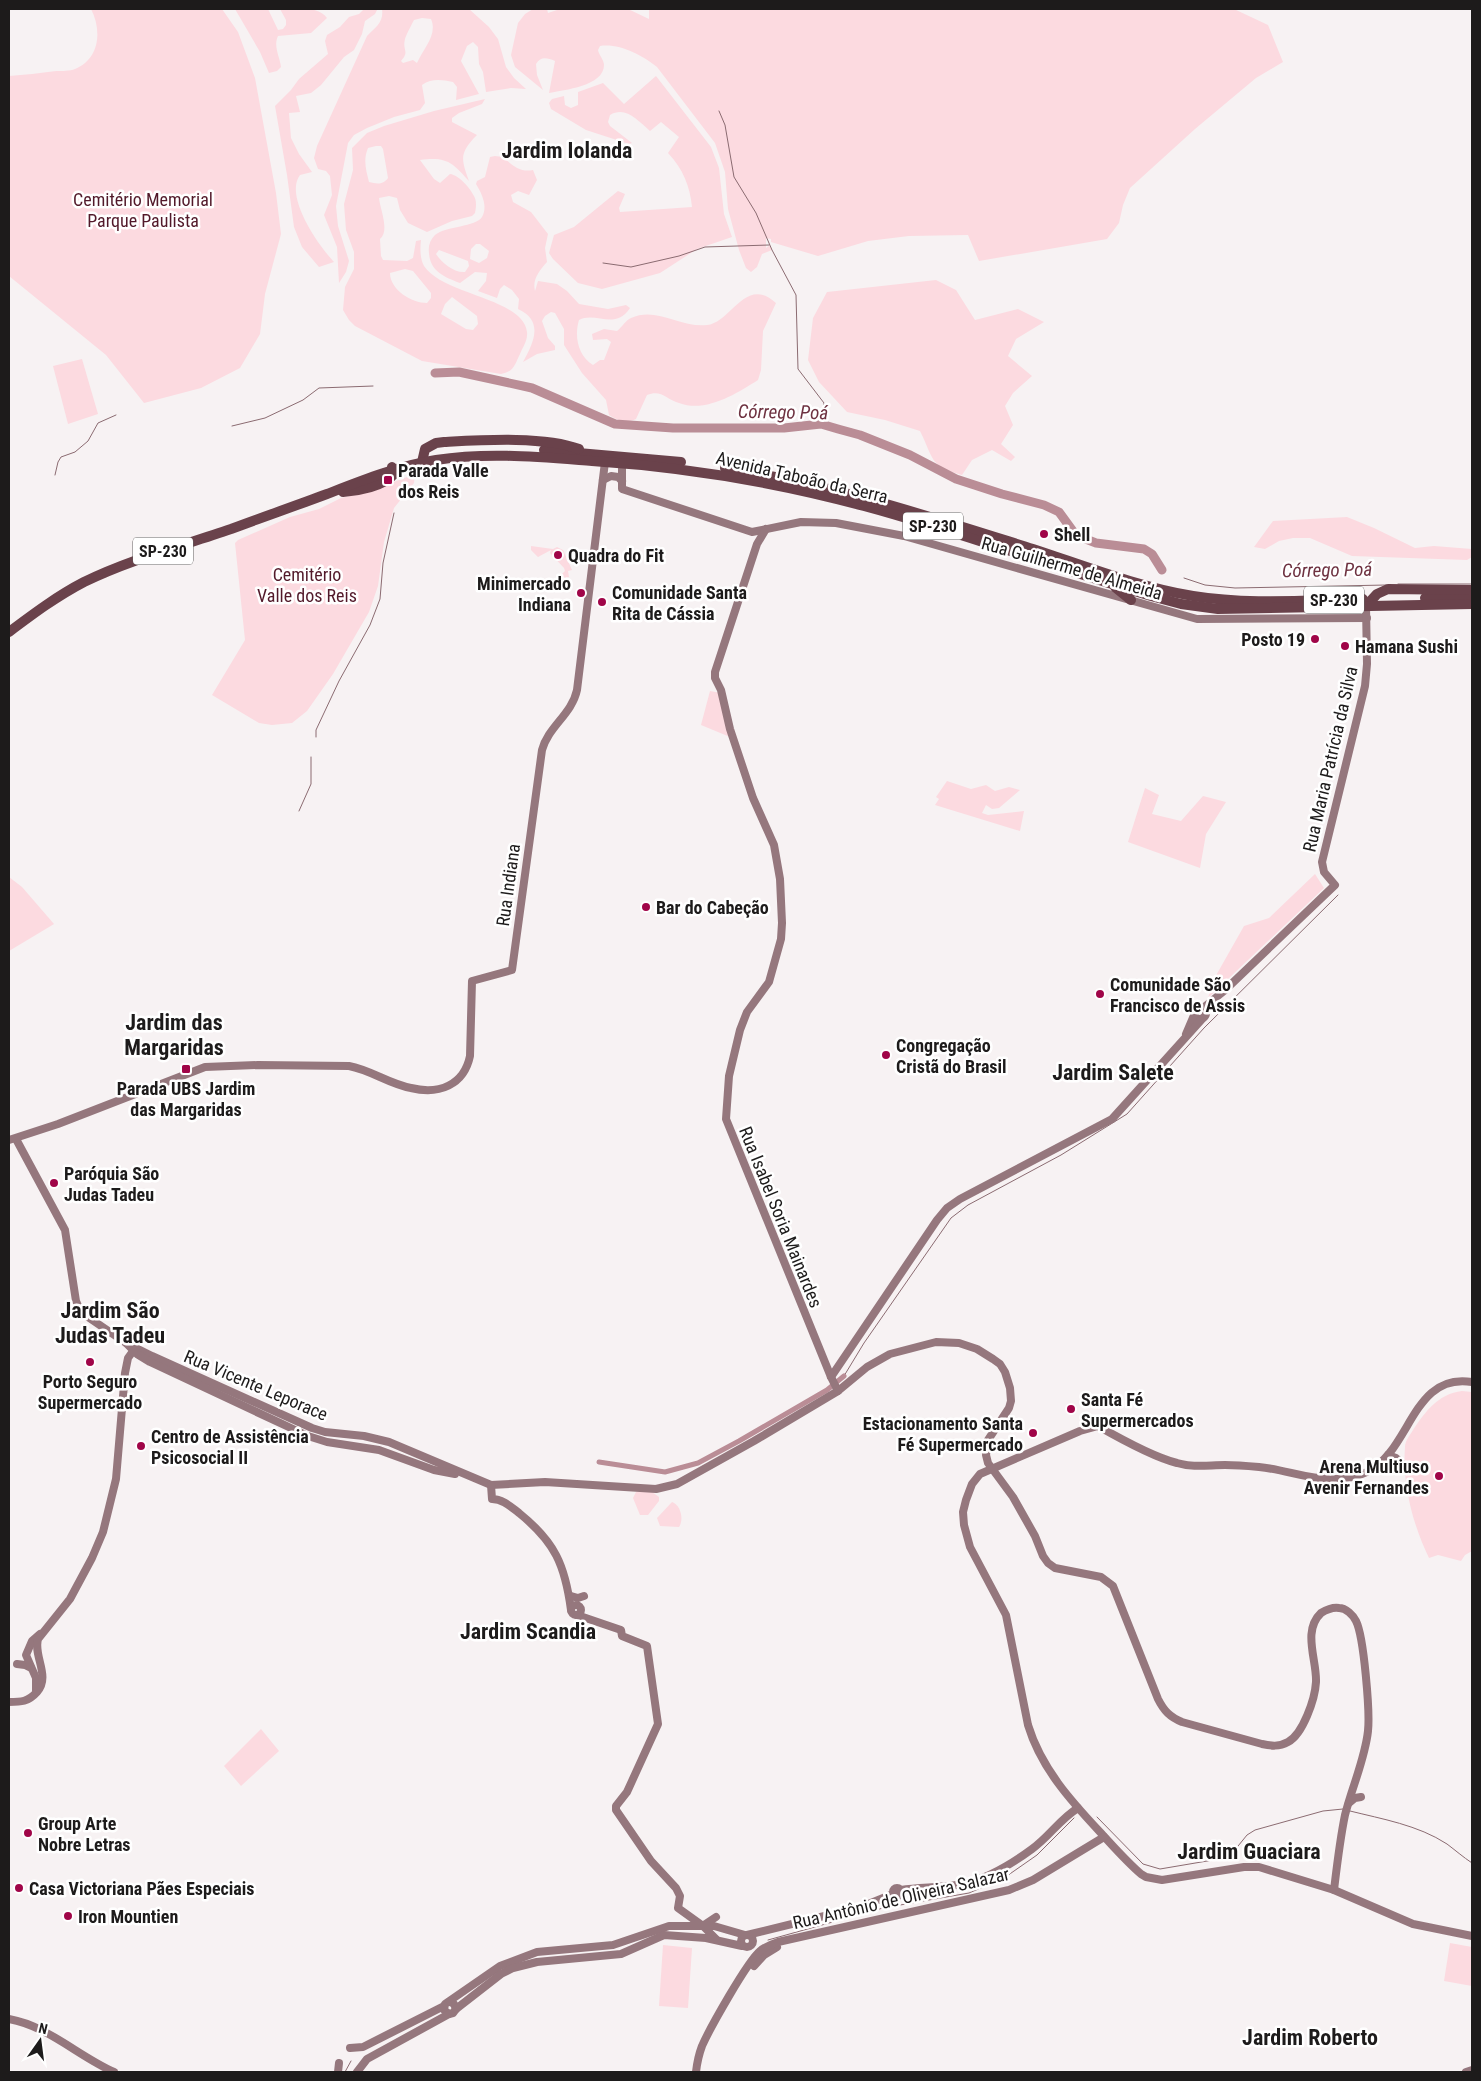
<svg xmlns="http://www.w3.org/2000/svg" width="1481" height="2081" font-family="'Roboto Condensed',sans-serif">
<style>
.green{fill:#fcdae0;fill-rule:evenodd}
.lines{fill:none;stroke-linecap:round;stroke-linejoin:round}
.stream{stroke:#8b6b71;stroke-width:1}
.canal{stroke:#ba8d96;stroke-width:5}
.river{stroke:#ba8d96;stroke-width:9}
.secondary{stroke:#95777d;stroke-width:8}
.highway{stroke:#6a424b;stroke-width:10}
.poi-dot{fill:#a00548;stroke:#fff;stroke-width:2}
.labels{text-anchor:middle;dominant-baseline:central;stroke-width:5;stroke-linejoin:round;paint-order:stroke}
.shield{fill:#fff;stroke:#615f5f;stroke-width:1}
.shield-label{font-size:16px;font-weight:bold;fill:#1d1b1b}
.park-label{font-size:18px;fill:#52192a;stroke:#fff}
.poi-label{font-size:18px;font-weight:bold;fill:#1d1b1b;stroke:#fff;text-anchor:start}
.street-label{font-size:18px;fill:#1d1b1b;stroke:#fff}
.water-label{font-size:19px;font-style:italic;fill:#6e3241;stroke:#fff}
.district-label{font-size:22px;font-weight:bold;fill:#1d1b1b;stroke:#fff}
</style>
<rect width="100%" height="100%" fill="#f7f2f3"/>
<g class="green">
<path d="M91,9H222L238,32L255,78L276,193L281,234L265,294L260,334L240,368L201,388L144,403L106,355L9,276V76C24,75 40,73 56,71C62,71 70,71 75,69C100,59 102,30 91,9Z"/>
<path d="M235,9H268L278,30L283,29L286,25V20L280,9C295,9 318,5 327,18L311,33L278,36C273,46 280,57 281,67L277,71L269,73L260,52Z"/>
<path d="M364,9L377,10L375,14L365,21L362,34L354,50L344,57L321,85L311,93L296,96L300,112L289,113L291,138L299,154L312,172L300,175C284,196 318,245 334,262L319,267L302,247L294,227L287,175L275,106L291,90L299,79L328,54L325,41L327,35L340,27L349,17L359,14Z"/>
<path d="M382,9H469L489,27L498,39L506,67L514,78L526,89L511,88L486,92L483,72L479,64L478,47L473,42L467,46L461,61L479,94L456,100L457,87L453,82C442,80 432,78 422,85L425,103L420,110L394,117L367,128L354,135L348,143L336,206L338,226L349,261L346,272L339,283L337,247L324,215L332,195L330,176L326,171L318,169L314,158L317,146L367,36C376,27 384,22 382,9ZM422,18L431,19C438,35 423,49 417,63L413,60L403,63L401,61C410,51 402,51 405,39C406,35 412,24 414,20Z"/>
<path d="M533,9H547L548,13L560,9H628L649,19V9H1234L1268,25L1283,62L1256,78L1195,129L1130,188L1123,205L1119,223L1107,239L979,261L968,235L909,236L868,241L818,256L771,242V239L766,238V248L770,245L772,250L762,254L757,267L751,272L746,268L739,250L728,209L725,172L715,143L657,67C642,55 619,43 600,46L598,50C599,55 604,60 604,65C604,86 564,90 549,93L555,61C547,58 541,56 536,64L537,75L543,90L515,67L511,55L518,23L525,14Z"/>
<path d="M656,76L711,147L719,168L724,214L732,237L697,249L660,273L602,289L578,283L553,259L549,253L554,235L574,227L618,191L625,194L619,208L620,212L692,207C690,186 683,169 668,153L679,137L661,122L650,131C637,120 626,106 610,115L608,122L610,126L632,143L629,144L586,130L551,109L549,103L552,99L564,96L565,105L571,108L578,105V92L603,83L624,104Z"/>
<path d="M485,99L482,104L459,113L452,118V122L477,135C459,153 461,159 469,181C453,163 447,156 420,160L434,179L440,183L450,174C459,175 470,188 474,196C477,201 476,208 475,213L472,216L452,221L427,232L408,223L400,210L397,198L389,196L379,198C380,209 390,231 380,239L381,256L383,260L407,261L413,258L416,241L421,240C420,248 420,259 424,266C443,295 523,298 527,332C528,340 523,347 520,354C515,364 514,372 501,374L422,361L355,326L349,320L343,310L345,287L354,269V252L346,230L344,204L353,170L352,148L367,133L384,126L434,111ZM376,146H381L383,149L388,178C383,185 377,184 369,182C366,170 363,160 368,148ZM405,269L413,271L431,293V298L427,303C412,303 390,290 390,273ZM452,297L477,316L478,324L473,330L466,329L441,314L445,304Z"/>
<path d="M495,156L503,157C511,164 520,173 533,170L537,180L529,195L518,191L511,195L513,202L531,212L548,234L545,248L547,262C540,270 532,279 535,291L538,281L557,284L567,291L579,304L608,309L626,305L630,308C615,331 596,311 579,320C574,336 578,356 593,365L600,360H604L611,342L607,339L593,340L592,334L604,329L617,331C622,327 626,320 631,318C656,306 681,328 707,325C732,322 745,275 776,303L763,331L761,370L758,380C736,394 706,413 679,403C666,399 661,389 647,395L636,419C627,423 617,421 609,415L606,400L582,373L564,345V329L555,313L551,312L545,316L542,321L548,338L555,346V350L537,354L523,362C534,342 544,321 518,309L519,299L512,290L504,285L500,289L497,298L478,291L486,281L487,273L475,272L460,283C444,277 430,271 429,253C428,246 430,240 435,235C446,226 476,227 482,217C488,206 482,194 476,184L477,181L485,177L490,157ZM476,244H480L489,251L487,258L479,263L470,259L471,249ZM439,250L468,261L469,266L465,272C454,273 442,263 436,254Z"/>
<path d="M936,280L956,290L975,320L1018,309L1044,322L1016,339L1008,356L1032,376L1013,393L1005,406L1013,425L1001,444L1015,457L1011,461L992,450L972,460L962,475C929,466 934,459 920,431L885,420L847,412L819,382L808,360L813,318L827,292Z"/>
<path d="M82,359L98,414L68,424L53,366Z"/>
<path d="M415,474L414,483L394,508L384,542L378,586L369,612L333,674L307,711L292,723L272,725L259,723L212,695L245,640L235,543L238,540L290,517L319,509L341,498L367,492Z"/>
<path d="M1347,517L1374,528L1415,548L1434,546L1472,549V557L1467,560L1352,556L1310,538H1293L1279,541L1265,549L1254,547L1273,521Z"/>
<path d="M531,546L553,549L557,547L563,550L572,570L568,571L569,577L565,578L561,575L565,571L564,568L550,553L551,550L538,557L531,550Z"/>
<path d="M710,691L721,693L730,737L701,725Z"/>
<path d="M947,781L971,789L986,785L995,791L1009,787L1020,790L999,808L992,809L986,805L982,813L988,815L1024,811L1020,831L935,805L939,799L936,797Z"/>
<path d="M1145,788L1159,795L1152,814L1181,821L1203,796L1226,802L1206,834L1200,868L1128,842Z"/>
<path d="M1315,874L1324,888L1208,998L1214,979L1244,926L1269,918Z"/>
<path d="M9,877L22,887L54,924L9,951Z"/>
<path d="M1462,1391L1472,1392V1551L1465,1555L1461,1561L1438,1555L1429,1558C1413,1525 1402,1484 1405,1447C1405,1441 1410,1435 1413,1430C1426,1411 1438,1394 1462,1391Z"/>
<path d="M636,1492H652L659,1497V1501L648,1515H640L633,1498Z"/>
<path d="M672,1502C681,1505 684,1520 679,1527L660,1526L657,1518Z"/>
<path d="M261,1729L279,1751L241,1786L224,1766Z"/>
<path d="M1450,1943L1472,1947V1986L1444,1981Z"/>
<path d="M663,1945L692,1948L688,2008L659,2006Z"/>
</g>
<g class="lines">
<g class="stream">
<path d="M719,111L725,125L734,177L756,213L772,250L796,295L798,369L824,403L821,424"/>
<path d="M603,263L631,267L679,256L705,247L769,245"/>
<path d="M232,426L265,418L303,400L319,388L373,386"/>
<path d="M55,475L58,462L61,457L75,452L88,441L98,423L116,415"/>
<path d="M1184,578L1205,585L1235,588L1387,585"/>
<path d="M1398,584H1472"/>
<path d="M316,737V730L339,681L370,625L380,599L383,563L394,513"/>
<path d="M299,811L311,784V757"/>
<path d="M844,1376L864,1343L951,1218L968,1205L1061,1155L1127,1114L1204,1028L1338,895"/>
<path d="M1350,1811C1382,1819 1418,1825 1447,1844C1455,1850 1463,1857 1472,1863"/>
<path d="M1097,1817L1143,1864L1160,1869L1219,1859L1234,1851L1247,1835L1255,1830L1323,1811L1343,1809"/>
<path d="M768,1940L883,1908L969,1893L1004,1878L1037,1855L1074,1818"/>
<path d="M345,2072L351,2061"/>
</g>
<path class="canal" d="M599,1462L665,1472L698,1463L739,1441L827,1390L844,1376"/>
<path class="river" d="M435,373L459,372L532,388L615,424L673,428H784L821,424L838,429L860,435L910,455L956,479L1002,494L1044,505L1059,512L1075,534L1083,538L1096,543L1144,549L1152,554L1162,570"/>
<g class="secondary">
<path d="M622,463V489L752,532L801,522L836,523L904,536L1197,619L1367,618"/>
<path d="M603,480L611,476L618,477L622,481"/>
<path d="M766,529L757,544L715,672V678L721,690L730,729L753,798L774,845L780,879L782,923L781,939L769,982L747,1012L740,1030L729,1076L726,1119L831,1377L838,1391"/>
<circle cx="1200" cy="1013" r="6"/>
<path d="M1203,1008L1224,991L1335,885L1324,872L1322,862L1365,686L1367,664L1366,606"/>
<path d="M1186,1034L1195,1013"/>
<path d="M16,1139L65,1230L76,1301L80,1310L85,1315L126,1343L152,1356L312,1428L325,1432L364,1436L389,1442L491,1485L545,1482L656,1489L677,1484L754,1441L838,1391L867,1367L890,1354L936,1342L959,1343L977,1349L993,1359L1000,1364L1005,1372L1010,1388L1011,1401L1009,1408L988,1440L986,1455L988,1463L1013,1497L1035,1536L1043,1556L1048,1563L1055,1568L1101,1577L1113,1586L1158,1699C1164,1711 1170,1717 1182,1722L1262,1744C1271,1746 1279,1747 1288,1742C1303,1734 1315,1699 1316,1682C1317,1660 1302,1631 1321,1613C1326,1610 1333,1607 1339,1608C1346,1608 1353,1615 1356,1621C1364,1637 1370,1712 1368,1731C1365,1759 1352,1787 1345,1815C1340,1839 1337,1865 1334,1890"/>
<path d="M9,1140L58,1124L205,1067L258,1065L349,1066C371,1070 389,1084 411,1088C439,1095 464,1085 470,1056L472,981L512,970L542,750C548,727 572,714 577,690L605,462"/>
<path d="M127,1344L137,1354L150,1362L308,1436L327,1442L379,1450L434,1470L455,1474"/>
<path d="M831,1377L937,1220L947,1208L960,1199L1112,1119L1203,1018"/>
<path d="M1472,1382C1412,1372 1411,1451 1367,1472C1357,1477 1345,1479 1334,1479C1309,1480 1284,1469 1259,1467C1248,1466 1237,1465 1225,1465C1209,1465 1193,1468 1177,1463C1153,1457 1119,1438 1098,1426L1080,1431L980,1474L972,1484L966,1500L963,1512L964,1525L970,1547L1006,1615L1028,1725C1041,1768 1071,1801 1100,1832C1113,1846 1126,1861 1141,1874L1146,1877L1162,1880L1244,1867H1259L1334,1890L1413,1924L1472,1936"/>
<path d="M1388,1455L1396,1458L1401,1462"/>
<path d="M491,1485L492,1499C503,1499 511,1507 519,1513C555,1542 565,1565 571,1610"/>
<path d="M571,1596L578,1598L584,1596"/>
<circle cx="576" cy="1610" r="5"/>
<path d="M577,1615L621,1630L622,1636L647,1646L658,1724L627,1792L616,1806V1810L651,1861L676,1888L680,1896L678,1908L703,1926L716,1939"/>
<path d="M17,1664L25,1665L31,1668"/>
<path d="M36,1691V1678L26,1655L32,1641L40,1634"/>
<path d="M9,1702C21,1702 28,1702 37,1692C51,1676 33,1656 38,1639L70,1599L92,1558L103,1532L116,1479L125,1373L128,1358L136,1347"/>
<path d="M1349,1803L1355,1798L1361,1797"/>
<circle cx="897" cy="1892" r="4"/>
<path d="M901,1890C921,1887 942,1888 963,1884C986,1879 1013,1863 1032,1849C1049,1837 1060,1819 1078,1808"/>
<path d="M704,1925L716,1917"/>
<circle cx="747" cy="1941" r="6"/>
<path d="M747,1935L861,1907L893,1894"/>
<path d="M754,1966L764,1955L777,1947"/>
<path d="M450,2002L454,2004L456,2009L453,2013L449,2014L444,2010L445,2004L500,1966L537,1952L613,1945L669,1926H714L745,1935"/>
<path d="M456,2009L501,1974L513,1968L537,1962L621,1954L664,1935L706,1938L742,1946"/>
<path d="M9,2019C48,2026 78,2056 114,2072"/>
<path d="M350,2048L363,2047L444,2006"/>
<path d="M338,2072L339,2063"/>
<path d="M357,2072L367,2059L449,2014"/>
<path d="M696,2072C697,2063 699,2054 702,2046C710,2028 747,1962 760,1951C765,1947 772,1944 778,1942L1009,1890L1033,1880L1104,1837"/>
<path d="M1466,2072L1472,2070"/>
</g>
<g class="highway">
<path d="M544,450L681,462"/>
<path d="M422,462L425,449L436,443L444,442C482,440 545,436 579,449"/>
<path d="M725,468C831,484 931,517 1033,549C1085,566 1138,587 1193,596C1248,605 1307,600 1363,599"/>
<path d="M343,492C357,491 385,486 394,474L392,467"/>
<path d="M1115,587L1131,600"/>
<path d="M1425,598L1472,597"/>
<path d="M1366,606L1377,594L1388,589L1472,590"/>
<path d="M9,632C33,614 57,596 84,582C131,559 182,546 231,529C263,517 295,506 327,494C363,480 398,466 436,460C488,452 539,457 592,461C684,467 775,482 864,506C961,532 1055,568 1151,596L1181,604L1218,609L1472,604"/>
</g>
</g>
<g class="poi-dot">
<rect x="383" y="475" width="10" height="10" rx="2.5"/>
<circle cx="1044" cy="534" r="5"/>
<circle cx="558" cy="555" r="5"/>
<circle cx="581" cy="593" r="5"/>
<circle cx="602" cy="602" r="5"/>
<circle cx="1315" cy="639" r="5"/>
<circle cx="1345" cy="646" r="5"/>
<circle cx="646" cy="907" r="5"/>
<circle cx="1100" cy="994" r="5"/>
<circle cx="886" cy="1055" r="5"/>
<rect x="181" y="1064" width="10" height="10" rx="2.5"/>
<circle cx="54" cy="1183" r="5"/>
<circle cx="90" cy="1362" r="5"/>
<circle cx="1071" cy="1409" r="5"/>
<circle cx="1033" cy="1433" r="5"/>
<circle cx="141" cy="1446" r="5"/>
<circle cx="1439" cy="1476" r="5"/>
<circle cx="28" cy="1833" r="5"/>
<circle cx="19" cy="1888" r="5"/>
<circle cx="68" cy="1916" r="5"/>
</g>
<g class="labels">
<g class="shield">
<rect x="903" y="512.5" width="60" height="27" rx="4"/>
<rect x="133" y="537.5" width="60" height="27" rx="4"/>
<rect x="1304" y="586.5" width="60" height="27" rx="4"/>
</g>
<g class="shield-label">
<text x="933" y="526">SP-230</text>
<text x="163" y="551">SP-230</text>
<text x="1334" y="600">SP-230</text>
</g>
<g class="park-label">
<text x="143" y="199">Cemitério Memorial<tspan x="143" dy="21">Parque Paulista</tspan></text>
<text x="307" y="574">Cemitério<tspan x="307" dy="21">Valle dos Reis</tspan></text>
</g>
<g class="poi-label">
<text x="398" y="470">Parada Valle<tspan x="398" dy="21">dos Reis</tspan></text>
<text x="1054" y="534">Shell</text>
<text x="568" y="555">Quadra do Fit</text>
<text x="571" y="583" text-anchor="end">Minimercado<tspan x="571" dy="21">Indiana</tspan></text>
<text x="612" y="592">Comunidade Santa<tspan x="612" dy="21">Rita de Cássia</tspan></text>
<text x="1305" y="639" text-anchor="end">Posto 19</text>
<text x="1355" y="646">Hamana Sushi</text>
<text x="656" y="907">Bar do Cabeção</text>
<text x="1110" y="984">Comunidade São<tspan x="1110" dy="21">Francisco de Assis</tspan></text>
<text x="896" y="1045">Congregação<tspan x="896" dy="21">Cristã do Brasil</tspan></text>
<text x="186" y="1088" text-anchor="middle">Parada UBS Jardim<tspan x="186" dy="21">das Margaridas</tspan></text>
<text x="64" y="1173">Paróquia São<tspan x="64" dy="21">Judas Tadeu</tspan></text>
<text x="90" y="1381" text-anchor="middle">Porto Seguro<tspan x="90" dy="21">Supermercado</tspan></text>
<text x="1081" y="1399">Santa Fé<tspan x="1081" dy="21">Supermercados</tspan></text>
<text x="1023" y="1423" text-anchor="end">Estacionamento Santa<tspan x="1023" dy="21">Fé Supermercado</tspan></text>
<text x="151" y="1436">Centro de Assistência<tspan x="151" dy="21">Psicosocial II</tspan></text>
<text x="1429" y="1466" text-anchor="end">Arena Multiuso<tspan x="1429" dy="21">Avenir Fernandes</tspan></text>
<text x="38" y="1823">Group Arte<tspan x="38" dy="21">Nobre Letras</tspan></text>
<text x="29" y="1888">Casa Victoriana Pães Especiais</text>
<text x="78" y="1916">Iron Mountien</text>
</g>
<g class="street-label">
<text transform="translate(802 477) rotate(13)">Avenida Taboão da Serra</text>
<text transform="translate(1072 568) rotate(16)">Rua Guilherme de Almeida</text>
<text transform="translate(1330 759) rotate(-77)">Rua Maria Patrícia da Silva</text>
<text transform="translate(508 885) rotate(-82)">Rua Indiana</text>
<text transform="translate(781 1217) rotate(68)">Rua Isabel Soria Mainardes</text>
<text transform="translate(256 1385) rotate(23)">Rua Vicente Leporace</text>
<text transform="translate(901 1898) rotate(-13)">Rua Antônio de Oliveira Salazar</text>
</g>
<g class="water-label">
<text transform="translate(783 412) rotate(1)">Córrego Poá</text>
<text transform="translate(1327 570) rotate(-1)">Córrego Poá</text>
</g>
<g class="district-label">
<text x="567" y="150">Jardim Iolanda</text>
<text x="174" y="1022">Jardim das<tspan x="174" dy="25">Margaridas</tspan></text>
<text x="1113" y="1072">Jardim Salete</text>
<text x="110" y="1310">Jardim São<tspan x="110" dy="25">Judas Tadeu</tspan></text>
<text x="528" y="1631">Jardim Scandia</text>
<text x="1249" y="1851">Jardim Guaciara</text>
<text x="1310" y="2037">Jardim Roberto</text>
</g>
</g>
<rect width="1481" height="2081" fill="none" stroke="#1d1b1b" stroke-width="20"/>
<g transform="translate(40 2041) rotate(14)" stroke="#ffffff" stroke-width="4" paint-order="stroke">
<path d="M0-4L9 19L0 12L-9 19Z" fill="#1d1b1b"/>
<text y="-8" font-size="14" font-weight="bold" text-anchor="middle" fill="#1d1b1b">N</text>
</g>
</svg>
